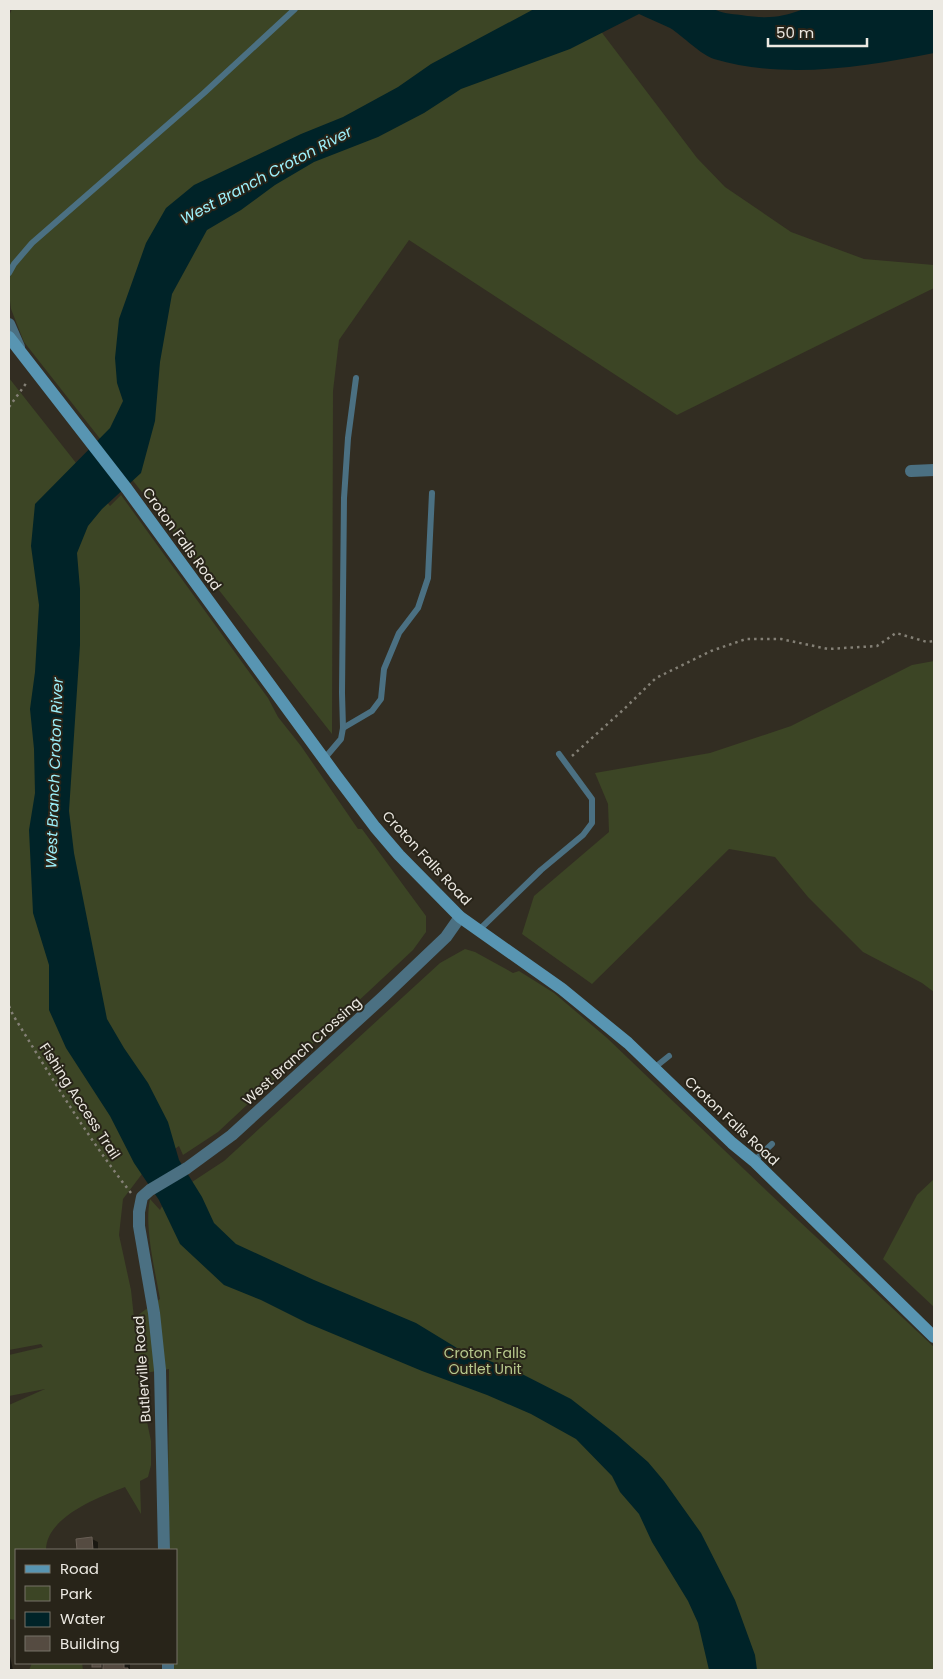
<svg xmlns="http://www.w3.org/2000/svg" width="943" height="1679" font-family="Poppins,sans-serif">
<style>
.green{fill:#3c4525}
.water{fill:#002328}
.shadow{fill:#0007}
.building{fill:#554b41;stroke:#695f55}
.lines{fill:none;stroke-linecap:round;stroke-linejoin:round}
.path{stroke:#848076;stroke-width:2.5;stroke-dasharray:2.5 4;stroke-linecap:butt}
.lane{stroke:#4b7082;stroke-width:6}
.street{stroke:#4b7082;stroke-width:12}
.secondary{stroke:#5895b2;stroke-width:12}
.labels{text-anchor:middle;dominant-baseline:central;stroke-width:4;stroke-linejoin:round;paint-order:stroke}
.street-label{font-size:14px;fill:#ece9e2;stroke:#282419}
.park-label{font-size:14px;fill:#b8ca8e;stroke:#282419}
.water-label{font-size:15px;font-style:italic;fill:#9ef2fd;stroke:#282419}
</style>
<rect width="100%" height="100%" fill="#322d22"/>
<g class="green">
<path d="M12,9H584L697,158L725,187L791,232L864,259L934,265V288L677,415L409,240L339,340L333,391L332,734L24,342L11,309L9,293V16Z"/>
<path d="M9,378L110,506L121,495L268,698L278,717L301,746L358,829H362L426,916V932L413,950L218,1132L183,1155L179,1146L145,1170L123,1199L119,1235L131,1290L134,1318L160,1299C155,1270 144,1227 150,1199L160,1210L166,1199L224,1161L440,963L465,949L475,952L513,973L519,971L554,993L607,1038L769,1193L934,1347V1670H174V1663H176V1550H170L168,1495L169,1369L139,1374V1383L151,1441V1465L148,1477L140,1481L141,1514L125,1487C99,1497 46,1517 46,1550H16V1620L9,1619V1405L45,1389L9,1396V1355L43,1347L41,1344L9,1350Z"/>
<path d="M934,661V992L922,983L863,952L808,897L775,857L729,849L592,984L522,934L534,896L609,832L608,804L595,773L710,753L791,726L912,665Z"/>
<path d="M934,1179V1307L883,1259L917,1195Z"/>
<path d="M32,1663H82L83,1670H29Z"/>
</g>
<path class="water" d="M534,9H713C722,13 731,14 741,15C767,19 779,18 804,9H934V53C864,67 784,80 714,59C701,55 683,36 670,28C660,23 649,19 639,14L570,49L461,89L424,113L378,137L314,162L275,185L241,210L207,230L172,294L160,362L155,421L141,473L102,509L88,526L77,553L80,589V645L69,811L74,853L107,1019L124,1048L148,1083L168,1122L179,1160L202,1197L214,1223L236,1244L314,1280L416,1323L457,1348L520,1373L571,1399L617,1435L648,1462L664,1481L701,1533L735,1600L755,1655L757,1670H709L698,1623L688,1601L652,1542L639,1514L620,1492L612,1476L576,1439L531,1414L487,1395L422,1371L307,1323L261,1300L224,1285L180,1244L159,1200L134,1163L110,1116L66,1048L49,1010V965L33,913L29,830L35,793L34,749L30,709L35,672L39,605L31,546L35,504L110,428L123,401L117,383L115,358L119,319L146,243L166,208L194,185L301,134L343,117L398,87L431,64Z"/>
<g class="shadow">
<path d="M92,1539L98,1542V1550H78L77,1540Z"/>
<path d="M9,1652L13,1670H9Z"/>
<path d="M93,1663H130V1670H105L104,1667L93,1666Z"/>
</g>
<g class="building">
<path d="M92,1537L93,1550H77L76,1539Z"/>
<rect x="92" y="1663" width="9" height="4"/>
<path d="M103,1663H124V1668H128V1670H103Z"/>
</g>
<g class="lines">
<g class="path">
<path d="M9,407L27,382"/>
<path d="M572,756L623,710L656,678L711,651L746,639H781L828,649L877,646L896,633L927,642L934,641"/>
<path d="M9,1006L13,1015C50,1075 87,1137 131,1193"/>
</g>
<g class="lane">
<path d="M9,273L14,264L32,243L204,93L295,9"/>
<path d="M343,728L372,711L381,699L384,669L399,633L418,608L428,578L432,493"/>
<path d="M324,759L341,739L343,728L342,693L344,498L348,438L356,378"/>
<path d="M479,930L541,870L583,835L592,823V799L559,754"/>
<path d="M654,1068L669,1056"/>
<path d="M754,1161L772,1144"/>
</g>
<g class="street">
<path d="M9,324L19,347"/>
<path d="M911,471L934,470"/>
<path d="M164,1550L160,1370L154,1313L139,1226V1212L142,1197L150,1190L187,1168L232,1135L383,997L446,937L460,917"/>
<path d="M168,1663V1670"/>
</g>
<path class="secondary" d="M9,337L127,489L335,774L375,827L399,855L460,917L562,989L628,1043L732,1143L754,1161L934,1337"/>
</g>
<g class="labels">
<g class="street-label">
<text transform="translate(182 539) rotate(54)">Croton Falls Road</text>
<text transform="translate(427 858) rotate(47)">Croton Falls Road</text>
<text transform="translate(302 1051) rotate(-42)">West Branch Crossing</text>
<text transform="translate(80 1101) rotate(57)">Fishing Access Trail</text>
<text transform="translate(732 1121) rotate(43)">Croton Falls Road</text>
<text transform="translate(142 1369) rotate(-94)">Butlerville Road</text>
</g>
<g class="park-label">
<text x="485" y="1353">Croton Falls<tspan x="485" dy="16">Outlet Unit</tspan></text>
</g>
<g class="water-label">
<text transform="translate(266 175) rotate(-28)">West Branch Croton River</text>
<text transform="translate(54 773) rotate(-88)">West Branch Croton River</text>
</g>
</g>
<rect width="943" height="1679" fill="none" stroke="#ece9e2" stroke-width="20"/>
<rect x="15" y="1549" width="162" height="115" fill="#282419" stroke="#767369"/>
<rect x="25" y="1565" width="25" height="8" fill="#5895b2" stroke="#767369"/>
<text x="60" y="1574" font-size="15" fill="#ece9e2">Road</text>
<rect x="25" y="1586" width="25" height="15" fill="#3c4525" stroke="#767369"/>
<text x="60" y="1599" font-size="15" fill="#ece9e2">Park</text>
<rect x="25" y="1612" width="25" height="15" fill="#002328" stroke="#767369"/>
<text x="60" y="1624" font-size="15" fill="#ece9e2">Water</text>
<rect x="25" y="1636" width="25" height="15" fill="#554b41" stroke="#767369"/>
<text x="60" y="1649" font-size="15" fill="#ece9e2">Building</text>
<path d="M768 38v8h99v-8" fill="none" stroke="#ece9e2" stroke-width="2.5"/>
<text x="776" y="38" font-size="15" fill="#ece9e2" stroke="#282419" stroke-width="4" paint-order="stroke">50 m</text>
</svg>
